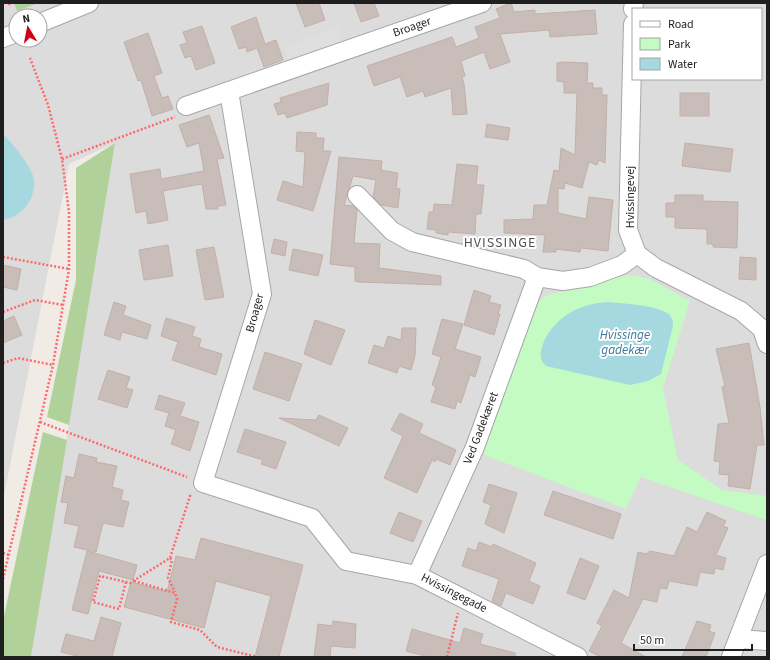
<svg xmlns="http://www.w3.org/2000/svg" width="770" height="660" font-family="'Source Sans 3',sans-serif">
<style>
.residential{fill:#dddcdc;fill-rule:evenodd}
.forest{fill:#b0d199}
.park{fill:#c4fbc2}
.parking{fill:#dfdfdf}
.water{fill:#a5d9df}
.building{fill:#c8bdb8;stroke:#c2b0a7}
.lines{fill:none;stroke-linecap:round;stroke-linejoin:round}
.minor-casing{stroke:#a6a6a6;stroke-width:20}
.path{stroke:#fe696b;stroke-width:2.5;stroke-dasharray:2 2;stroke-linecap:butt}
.minor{stroke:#fff;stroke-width:18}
.labels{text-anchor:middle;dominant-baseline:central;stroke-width:4;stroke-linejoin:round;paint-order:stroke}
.street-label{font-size:12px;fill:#1f1f1f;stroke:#fff}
.water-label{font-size:13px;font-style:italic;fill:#40789a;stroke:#fff}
.quarter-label{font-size:14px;letter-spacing:1px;fill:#525252;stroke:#fff}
</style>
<rect width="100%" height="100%" fill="#f0ebe5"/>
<path class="residential" d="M3,3H767V657H31L115,143L69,164L3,501ZM633,9H761V79H633ZM16,16H40V40H16Z"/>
<g class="forest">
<path d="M14,3H38L17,11Z"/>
<path d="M115,143L69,425L47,417L76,280V168Z"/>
<path d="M43,432L67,440L31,657H3V621Z"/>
</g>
<path class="park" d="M629,275L650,279L690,301L663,388L678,460L722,490L767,496L766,520L641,477L626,509L482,454L536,303L547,295Z"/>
<path class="parking" d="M338,28L343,44L290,63L284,47Z"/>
<g class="water">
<path d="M3,134C12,143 33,168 34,180C36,200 21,217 3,220Z"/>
<path d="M605,302C621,303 654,305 667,313C672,316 673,321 673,326L661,374L648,381L630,385L546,366C539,359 540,353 543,344C554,317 578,305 605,302Z"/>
</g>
<g class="building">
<path d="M296,3H319L325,20L305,27Z"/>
<path d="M354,3H374L379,16L361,22Z"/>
<path d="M511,3L514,12L535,10V14L595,10L597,34L550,37L549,30L500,34L510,62L490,69L484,52L461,61L465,76L462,77L464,84L467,114L453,115L451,88L425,97L423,91L407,97L400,77L374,86L367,66L452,37L456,47L479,38L475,27L500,18L496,9Z"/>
<path d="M256,17L265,44L276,40L283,60L264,67L257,48L247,52L246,47L239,49L231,27Z"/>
<path d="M202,26L215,63L196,70L191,56L185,58L180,45L187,43L183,32Z"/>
<path d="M148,33L162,73L154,76L162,98L168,96L173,109L152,116L141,80L138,81L124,42Z"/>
<path d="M564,62L588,63L587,83H593V88H602V95H607L605,163L599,160L597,165L589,162L582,188L565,183L564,189L558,188V213L586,219L589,197L613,200L608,251L581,248L580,252L556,249V252H543L545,235L504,233V220L533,219L534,205H547L554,170L559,171L561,148L575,155L577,93H564V82L557,81V63Z"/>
<path d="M329,83L327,105L287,118L285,113L278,115L274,104L281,102L280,98Z"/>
<rect x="680" y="93" width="29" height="23"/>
<path d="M209,115L224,158L217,159L226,205L218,206V209H206L202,184L163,191L168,220L148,224L146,211L136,213L130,174L160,169L161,179L204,171L199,143L187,147L179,125Z"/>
<path d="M487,124L510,128L508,140L485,137Z"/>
<path d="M297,132L316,133V138H324L323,151H331L313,211L277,200L283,181L303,187L305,152L296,151Z"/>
<path d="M685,143L733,149L730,172L682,166Z"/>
<path d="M339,157L382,161L381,170L398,173L396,188L400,189L398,208L381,205L373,197L376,180L353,176L344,205L353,206L357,210L354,243L380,244L379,268L441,276V285L358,282L355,281V267L330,264Z"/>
<path d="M457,164L478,166L476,185H484L481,214H476L475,234L448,232V235L436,233V230L427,229L429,212H433L434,204L452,205Z"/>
<path d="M675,195H703V201L738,202L737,248L713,247V244H707V229L675,228V217H666V203H675Z"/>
<path d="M274,239L287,242L285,256L271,253Z"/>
<path d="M168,245L173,276L144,280L139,250Z"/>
<path d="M214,247L224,297L205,300L196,250Z"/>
<path d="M293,249L323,255L318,276L289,270Z"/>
<path d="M740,257L756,258V280L739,279Z"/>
<path d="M3,265L21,269L17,290L3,287Z"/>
<path d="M474,290L491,296L489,302L501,305L498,314H500L494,335L464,325Z"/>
<path d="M114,302L126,306L123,315L151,325L147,339L122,332L120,340L104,335Z"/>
<path d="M14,316L22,335L3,343V321Z"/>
<path d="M166,318L195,327L192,336L201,339L199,347L222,354L216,375L172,360L178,342L161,336Z"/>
<path d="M442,319L463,324L455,349L481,357L475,377L470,375L461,403L457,401L455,409L431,402L436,387L432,385L441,357L432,354Z"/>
<path d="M315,320L345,330L331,365L304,354Z"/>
<path d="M402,328H416L415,356L411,370L399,366L397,373L368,363L374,345L384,348L388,336L401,340Z"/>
<path d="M749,343L760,407L764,445H757L750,489L728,486L729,475L719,474L720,462L714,461L718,424L729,423L722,387L725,386L716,349Z"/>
<path d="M265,352L302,364L289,401L253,389Z"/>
<path d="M108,370L130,377L126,388L133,390L127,408L98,399Z"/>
<path d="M159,395L185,403L180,416L199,422L190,451L171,444L176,430L165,426L169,413L155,409Z"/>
<path d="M400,413L423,424L419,433L456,450L450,465L436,459L435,462L432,460L417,493L384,478L403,436L391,430Z"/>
<path d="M319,415L348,428L339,446L279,418L316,420Z"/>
<path d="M245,429L286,442L276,469L261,464L263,460L237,452Z"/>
<path d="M79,454L97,458L96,462L117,466L112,487L123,490L121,500L129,502L123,527L103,523L96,552L74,547L79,526L64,523L68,503L61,502L66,476L74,478Z"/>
<path d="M489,484L517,493L504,533L485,524L491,505L483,502Z"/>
<path d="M553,491L621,514L613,539L544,515Z"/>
<path d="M399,512L422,521L413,542L390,533Z"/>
<path d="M707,512L726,521L723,526L728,528L716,555L726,558L723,570L715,568L714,574L700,572L697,586L669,581L667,589L660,588L657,602L643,599L621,643L646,657H601L589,651L602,626L597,623L614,590L629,598L638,552L646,554L650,551L674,556L687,527L697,532Z"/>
<path d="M201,538L303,565L279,657H255L271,596L216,581L204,628L124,607L131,582L167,592L176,556L195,560Z"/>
<path d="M479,542L492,547L493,544L536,563L529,581L540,586L533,604L506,593L501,606L492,601L499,579L462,566L468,548L476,551Z"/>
<path d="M87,551L137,565L133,580L99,571L88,614L72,610Z"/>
<path d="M580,558L599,566L585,600L567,593Z"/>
<path d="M101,617L121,623L112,657H81L61,652L66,634L94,641Z"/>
<path d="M333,621L356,624L355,648L331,646L330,657H314L318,624L332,626Z"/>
<path d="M697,621L711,625L709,631L715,633L706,657H682Z"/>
<path d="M464,628L483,634L480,644L515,653V657H429L406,651L412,629L460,643Z"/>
</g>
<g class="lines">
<g class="minor-casing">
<g id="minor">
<path d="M633,9L634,3"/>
<path d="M40,23L89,3"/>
<path d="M633,24L628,230L637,254L656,268L741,311L762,329L767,344"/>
<path d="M3,38L16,33"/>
<path d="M229,91L262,294L203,483L312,518L346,561L417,575L578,657"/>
<path d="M186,106L482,3"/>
<path d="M357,195L392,231L412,242L524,269L537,277L563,281L590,277L622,265L637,254"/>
<path d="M417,575L475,447L537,277"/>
<path d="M738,639L767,641"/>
<path d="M731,657L767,564"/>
</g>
</g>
<g class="path">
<path d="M9,3L10,7"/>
<path d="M62,159L175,117"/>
<path d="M3,257L69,269"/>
<path d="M3,312L35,300L63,305"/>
<path d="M3,363L18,358L53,365"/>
<path d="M40,422L187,477"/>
<path d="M3,553L9,555"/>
<path d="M170,558L172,560L168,578L175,592"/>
<path d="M3,579L53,365L69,269V212L62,159L48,105L30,58"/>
<path d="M134,581L175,593L177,599L171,622L200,630L217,647L257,657"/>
<path d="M126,582L119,609L93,602L100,576L126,582L130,583L170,558L191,493"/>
<path d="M447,657L458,613"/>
</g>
<use href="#minor" class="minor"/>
</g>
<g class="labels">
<g class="street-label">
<text transform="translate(412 27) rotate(-19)">Broager</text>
<text transform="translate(630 197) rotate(-90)">Hvissingevej</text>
<text transform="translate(255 313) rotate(-75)">Broager</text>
<text transform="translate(481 428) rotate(-69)">Ved Gadekæret</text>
<text transform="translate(454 593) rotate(27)">Hvissingegade</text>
</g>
<g class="water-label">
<text x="625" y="335">Hvissinge<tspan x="625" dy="15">gadekær</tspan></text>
</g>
<g class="quarter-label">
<text x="500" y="243">HVISSINGE</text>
</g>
</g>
<rect width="770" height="660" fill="none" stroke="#1f1f1f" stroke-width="8"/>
<rect x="632" y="8" width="130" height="72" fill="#ffffff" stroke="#a5a5a5"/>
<rect x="640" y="21" width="20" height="6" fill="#ffffff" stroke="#a5a5a5"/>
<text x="668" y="28" font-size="12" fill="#1f1f1f">Road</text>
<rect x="640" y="38" width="20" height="12" fill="#c4fbc2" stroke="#a5a5a5"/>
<text x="668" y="48" font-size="12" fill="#1f1f1f">Park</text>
<rect x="640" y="58" width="20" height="12" fill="#a5d9df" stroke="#a5a5a5"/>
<text x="668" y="68" font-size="12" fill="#1f1f1f">Water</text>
<g transform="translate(28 28) rotate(350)"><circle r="19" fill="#ffffff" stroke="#a5a5a5"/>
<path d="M0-3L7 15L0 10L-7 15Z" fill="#cf0018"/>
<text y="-6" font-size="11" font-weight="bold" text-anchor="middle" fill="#1f1f1f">N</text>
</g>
<path d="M634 644v6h118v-6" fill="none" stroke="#1f1f1f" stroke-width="2"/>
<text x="640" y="644" font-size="12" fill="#1f1f1f" stroke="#ffffff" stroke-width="3" paint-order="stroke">50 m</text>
</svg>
